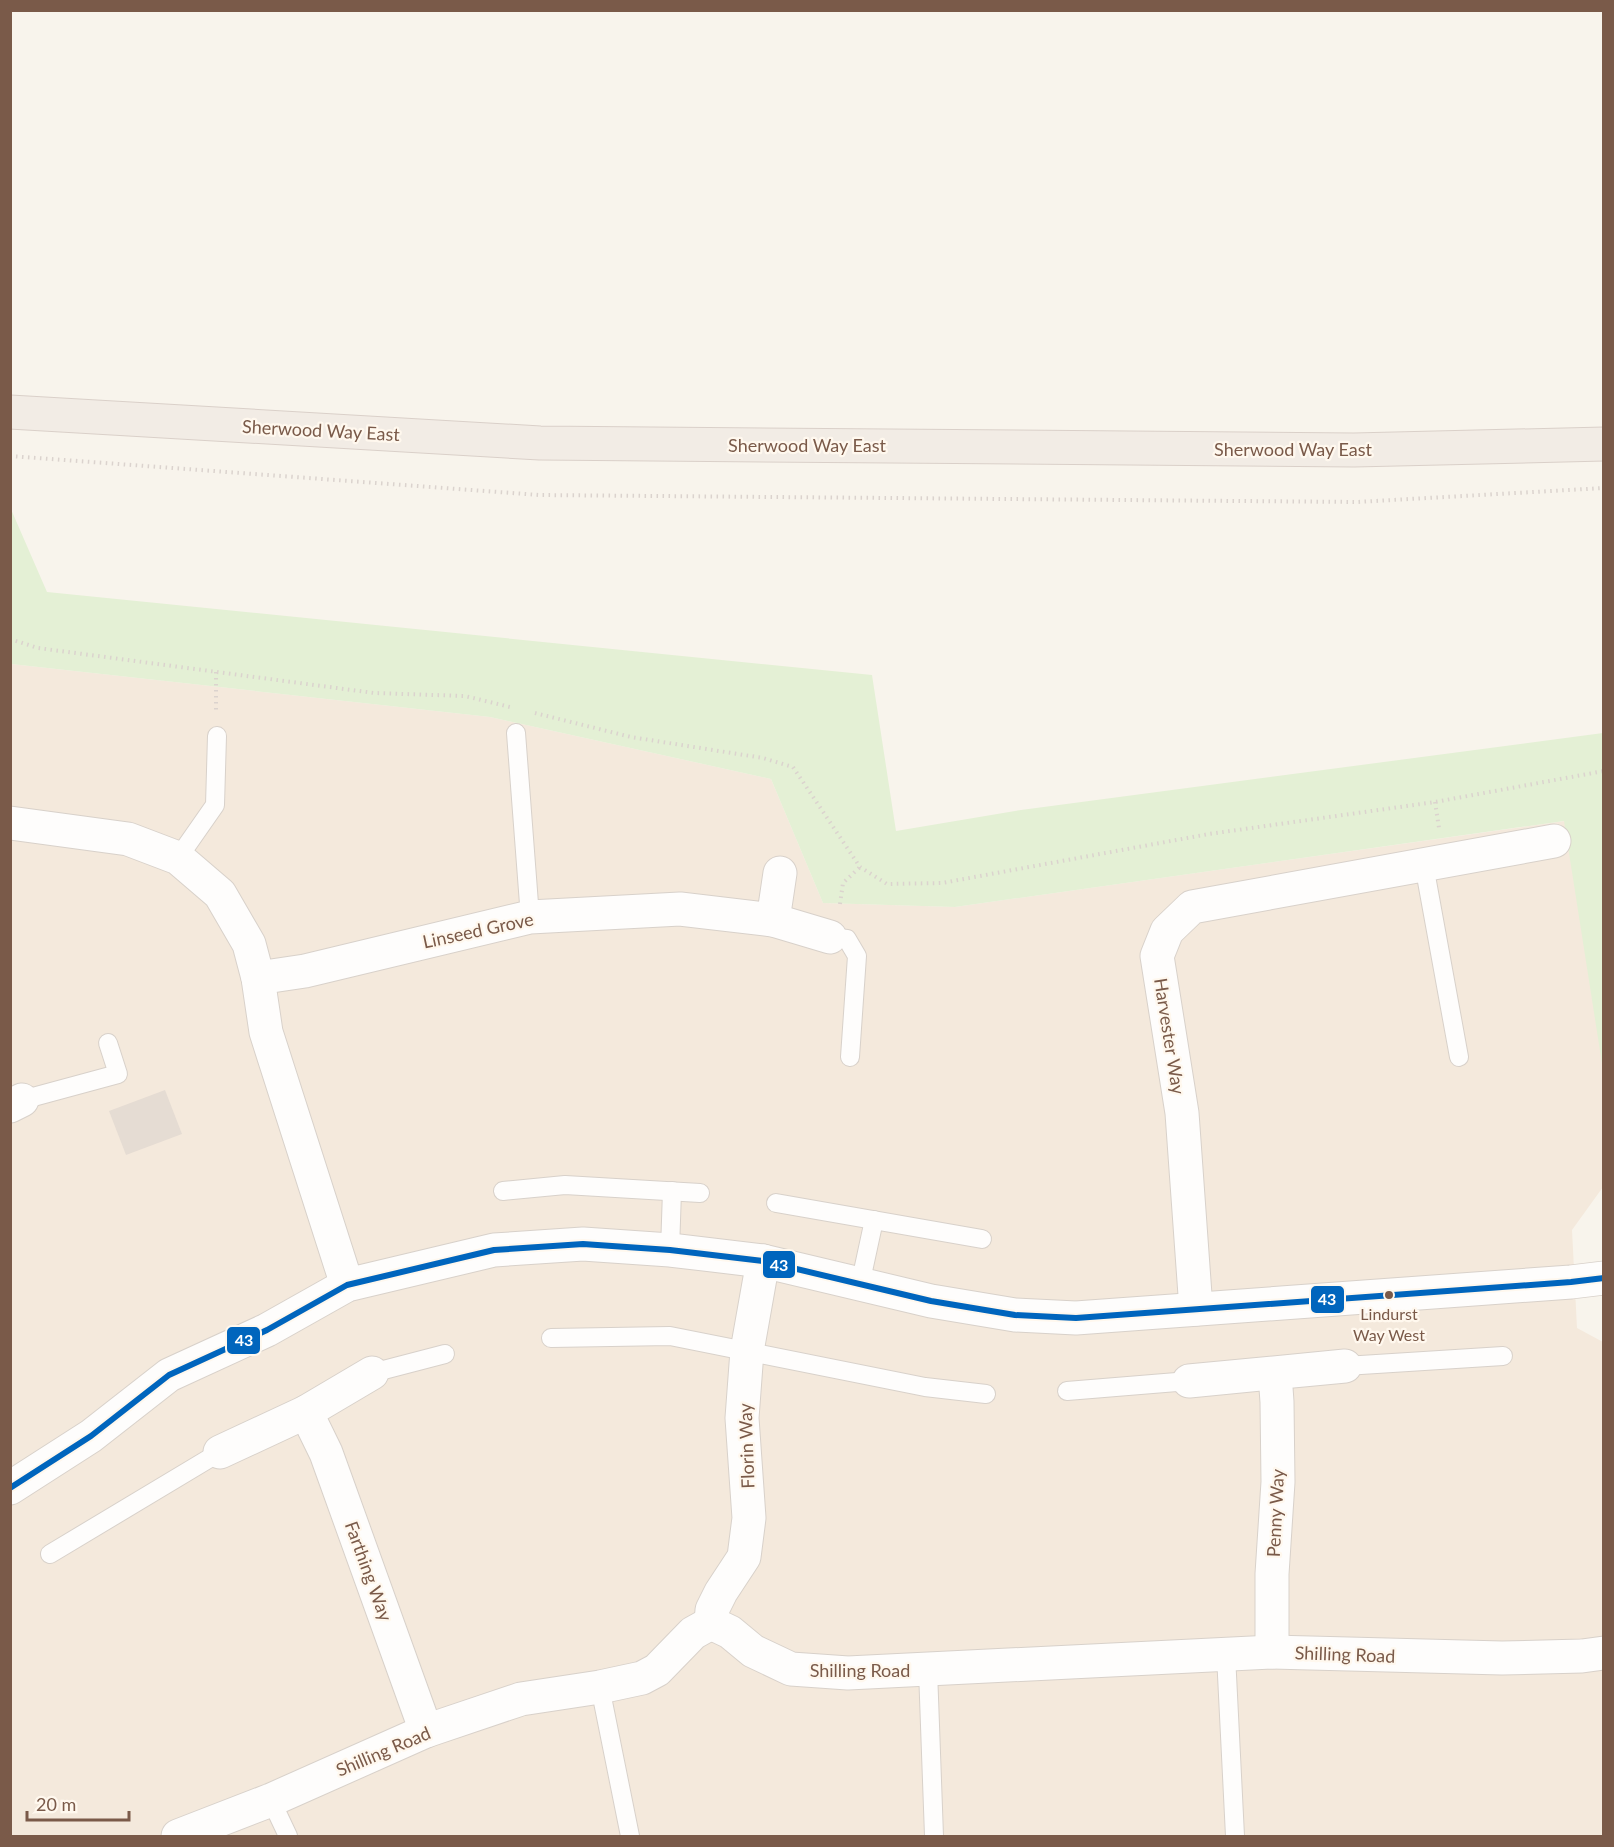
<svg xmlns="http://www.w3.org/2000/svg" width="1614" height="1847" font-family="Lato,sans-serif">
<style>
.residential{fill:#f4e9dc}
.green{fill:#e4f0d5}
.building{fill:#e5dcd3}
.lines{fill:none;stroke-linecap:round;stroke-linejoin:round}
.service-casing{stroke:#d8d1ca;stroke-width:20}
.minor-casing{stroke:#d8d1ca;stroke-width:35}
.trunk-casing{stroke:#dad0c9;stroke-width:35}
.path{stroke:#dbd3ce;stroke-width:4;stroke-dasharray:1.5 4.5;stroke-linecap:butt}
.service{stroke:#fefdfc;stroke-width:18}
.minor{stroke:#fefdfc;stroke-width:33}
.trunk{stroke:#f2ece5;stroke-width:33}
.bus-1-casing{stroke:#fff8ee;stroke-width:10}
.bus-1{stroke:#0065bd;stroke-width:6}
.bus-dot{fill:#7a5a49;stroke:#fff8ee;stroke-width:2}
.labels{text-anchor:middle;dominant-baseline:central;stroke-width:4.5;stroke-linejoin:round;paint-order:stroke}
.bus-label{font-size:16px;fill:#7a5a49;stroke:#fff8ee}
.street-label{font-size:18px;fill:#7a5a49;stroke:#fff8ee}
.line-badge{stroke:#fff8ee;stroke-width:2}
.badge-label{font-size:16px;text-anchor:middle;font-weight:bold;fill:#fff}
</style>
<rect width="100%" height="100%" fill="#f8f4ec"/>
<path class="residential" d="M11,664L490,717L771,779L823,903L955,907L1565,821L1604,1070L1603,1187L1572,1230L1577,1328L1603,1342V1836H11Z"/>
<path class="green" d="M10,507L47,592L872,675L896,831L1021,810L1603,733V1070L1564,821L955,907L823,903L771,779L490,717L11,664Z"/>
<path class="building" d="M165,1090L182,1134L126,1155L109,1111Z"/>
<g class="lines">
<g class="service-casing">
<g id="service">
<path d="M516,733L530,917"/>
<path d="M178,858L215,805L217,736"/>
<path d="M1424,865L1459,1057"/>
<path d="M830,937L847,939L857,956L850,1057"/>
<path d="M22,1100L118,1074L108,1043"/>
<path d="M503,1191L565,1185L700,1193"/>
<path d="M776,1203L982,1239"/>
<path d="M670,1250L672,1191"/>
<path d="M860,1285L874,1220"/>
<path d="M551,1338L670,1336L925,1387L986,1394"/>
<path d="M1345,1366L1503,1356"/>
<path d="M372,1373L445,1354"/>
<path d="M1067,1391L1189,1381"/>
<path d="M50,1554L220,1452"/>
<path d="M1226,1655L1235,1836"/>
<path d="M928,1670L934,1836"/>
<path d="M600,1687L630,1836"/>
<path d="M271,1800L288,1836"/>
</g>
</g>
<g class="minor-casing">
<g id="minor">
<path d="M10,823L128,839L178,858L220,894L249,944L258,978L266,1032L347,1285"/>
<path d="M773,920L780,873"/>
<path d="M258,978L305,971L530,917L680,909L773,920L830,937"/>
<path d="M10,1106L22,1100"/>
<path d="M1196,1309L1182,1113L1157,956L1167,931L1192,907L1554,841"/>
<path d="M1189,1381L1345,1366"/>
<path d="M306,1412L326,1453L426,1731"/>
<path d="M220,1452L306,1412L372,1373"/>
<path d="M10,1488L91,1436L169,1375L267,1330L347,1285L494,1250L583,1244L670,1250L763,1261L931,1301L1015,1315L1076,1318L1571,1282L1604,1278"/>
<path d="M711,1623L730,1632L753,1651L791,1669L848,1673L1272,1652L1502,1658L1582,1656L1604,1653"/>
<path d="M711,1623L712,1610L721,1592L744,1557L749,1518L742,1418L747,1351L763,1261"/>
<path d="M1272,1652V1574L1278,1482L1277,1402L1275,1374"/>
<path d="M178,1836L271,1800L426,1731L521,1699L600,1687L642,1678L657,1670L693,1633L711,1623"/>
</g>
</g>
<g class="trunk-casing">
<path id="trunk" d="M10,412L540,443L1354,450L1604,444"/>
</g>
<g class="path">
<path d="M10,456L539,495L1357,502L1604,488"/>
<path d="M10,639L38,648L374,693L465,696L510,707"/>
<path d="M216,672V712"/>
<path d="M535,713L631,737L763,758L793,767L860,867L887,884L942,883L1209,834L1435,802L1604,771"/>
<path d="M1435,802L1439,828"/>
<path d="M840,904L843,883L860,867"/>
</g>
<use href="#service" class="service"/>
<use href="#minor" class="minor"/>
<use href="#trunk" class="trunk"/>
<g class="bus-1-casing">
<path id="bus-1" d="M10,1488L91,1436L169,1375L267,1330L347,1285L494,1250L583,1244L670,1250L763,1261L931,1301L1015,1315L1076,1318L1571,1282L1604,1278"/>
</g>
<use href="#bus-1" class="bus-1"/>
</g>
<circle class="bus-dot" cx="1389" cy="1295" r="5"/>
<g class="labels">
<g class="bus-label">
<text x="1389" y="1313">Lindurst<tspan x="1389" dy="21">Way West</tspan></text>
</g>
<g class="street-label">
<text transform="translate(321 430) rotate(3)">Sherwood Way East</text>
<text x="807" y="445">Sherwood Way East</text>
<text x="1293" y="449">Sherwood Way East</text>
<text transform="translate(478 930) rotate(-12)">Linseed Grove</text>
<text transform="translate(1170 1036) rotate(81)">Harvester Way</text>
<text transform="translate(746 1446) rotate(-92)">Florin Way</text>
<text transform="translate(1275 1513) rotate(-87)">Penny Way</text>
<text transform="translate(369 1571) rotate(70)">Farthing Way</text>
<text transform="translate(1345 1654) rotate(2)">Shilling Road</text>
<text x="860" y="1670">Shilling Road</text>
<text transform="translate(383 1751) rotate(-23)">Shilling Road</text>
</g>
</g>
<g class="line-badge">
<rect x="762" y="1250" width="34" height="29" rx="6" fill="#0065bd"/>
<rect x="1310" y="1285" width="35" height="29" rx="6" fill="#0065bd"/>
<rect x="226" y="1326" width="35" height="29" rx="6" fill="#0065bd"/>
</g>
<g class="badge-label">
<text x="779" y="1271">43</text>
<text x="1327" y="1305">43</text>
<text x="244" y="1346">43</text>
</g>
<rect width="1614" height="1847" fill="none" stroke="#7a5a49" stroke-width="24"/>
<path d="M27 1811v9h102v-9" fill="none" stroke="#7a5a49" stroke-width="3"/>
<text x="36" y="1811" font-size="18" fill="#7a5a49" stroke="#fff8ee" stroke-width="4.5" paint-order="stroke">20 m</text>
</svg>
